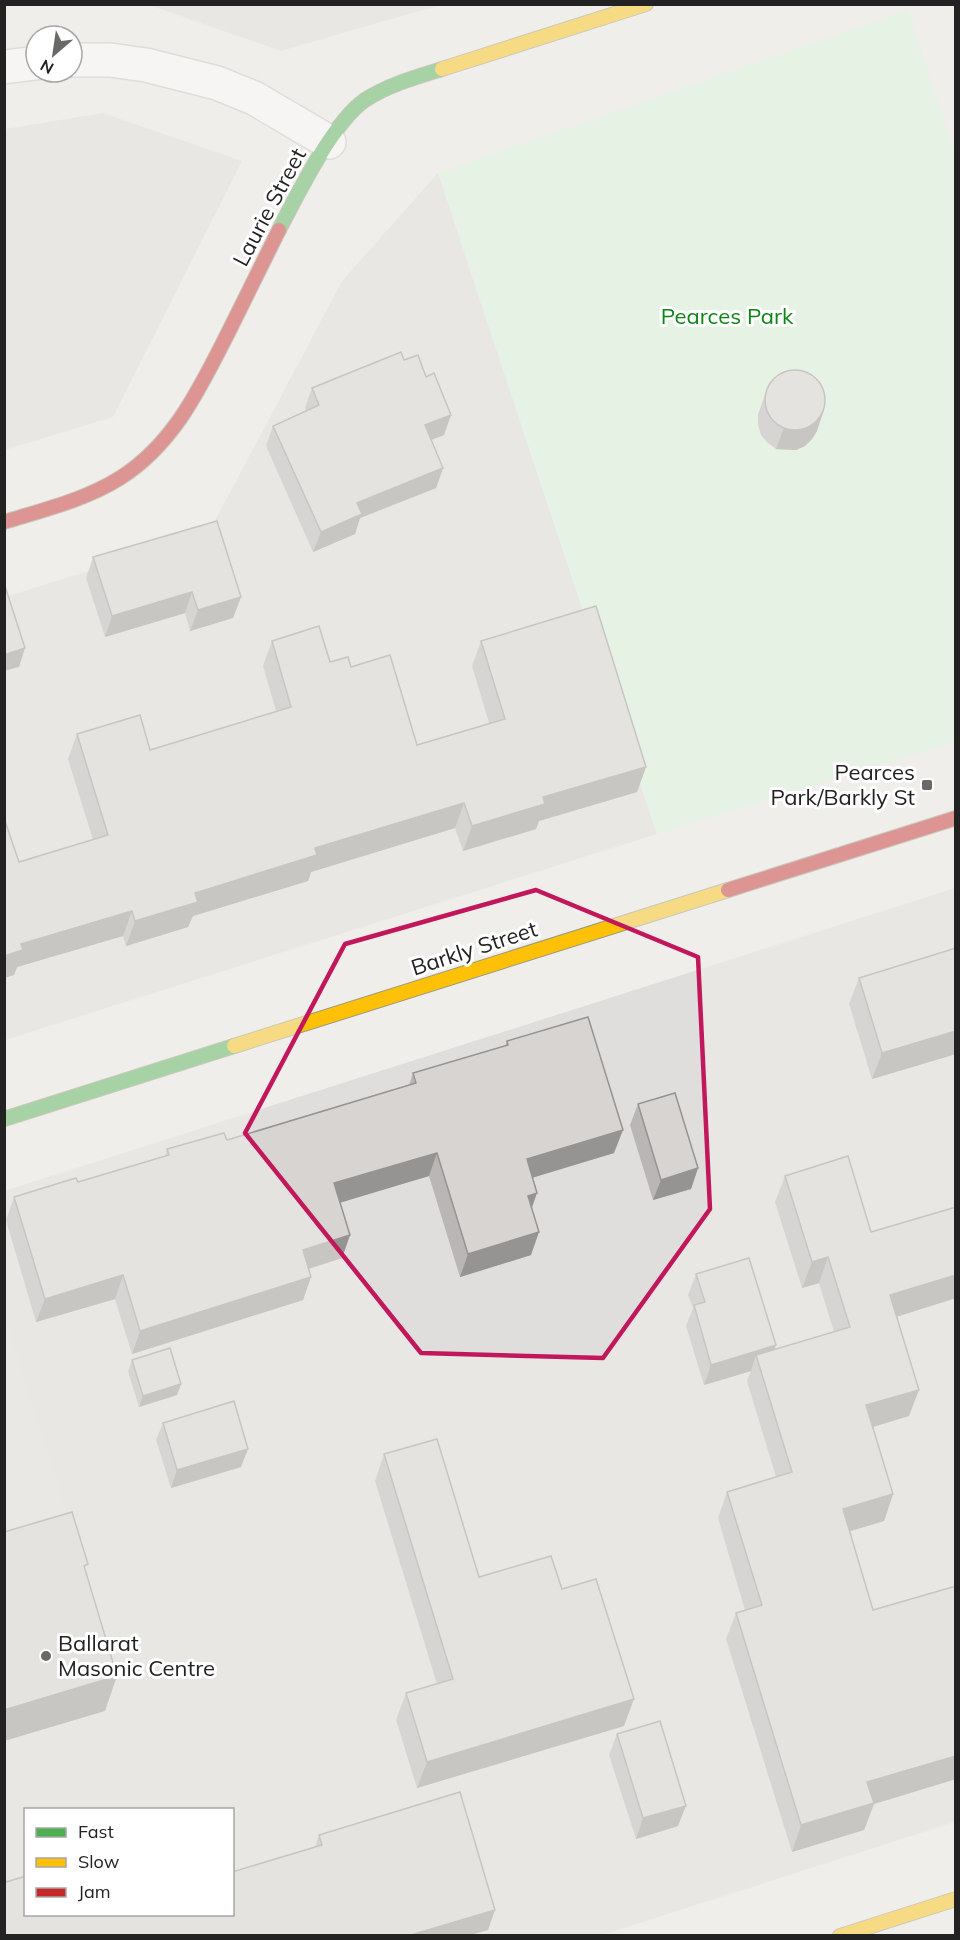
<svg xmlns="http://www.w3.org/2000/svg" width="960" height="1940" font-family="Mulish,sans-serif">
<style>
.residential{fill:#dfdedc;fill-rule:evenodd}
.park{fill:#daf5da}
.parking{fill:#e0dfde}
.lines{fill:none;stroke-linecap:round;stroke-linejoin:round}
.street-casing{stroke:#c9c8c7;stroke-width:36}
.fast-casing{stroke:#999a82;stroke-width:16}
.slow-casing{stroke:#999a82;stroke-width:16}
.jam-casing{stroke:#999a82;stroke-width:16}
.street{stroke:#fdfcfc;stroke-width:33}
.fast{stroke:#4caf50;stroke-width:14}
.slow{stroke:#ffc107;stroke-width:14}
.jam{stroke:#c62828;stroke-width:14}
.wall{fill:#b9b6b5}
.shaded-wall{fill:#969493}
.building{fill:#d7d4d2;stroke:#969493;stroke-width:1.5}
.marked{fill:none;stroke:#c2185b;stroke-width:4.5;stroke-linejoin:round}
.poi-dot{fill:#6a6968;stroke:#fff;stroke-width:2}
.labels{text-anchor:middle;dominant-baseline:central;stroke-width:6;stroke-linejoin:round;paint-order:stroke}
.street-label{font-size:22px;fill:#222;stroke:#fff}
.park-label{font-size:22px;fill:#0c8416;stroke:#fff}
.poi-label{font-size:22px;fill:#222;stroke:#fff;text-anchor:end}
</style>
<rect width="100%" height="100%" fill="#f0eeeb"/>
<g class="residential">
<path d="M149,5H440L281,51Z"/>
<path d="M103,113L242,161L113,417L5,450V129Z"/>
<path d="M438,173L657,834L5,1040V597L208,534L342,281Z"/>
<path d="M955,888V1822L602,1935H5L4,1191ZM26,1810H232V1914H26Z"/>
</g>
<path class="park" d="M908,10L955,153V742L657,834L438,173Z"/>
<path class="parking" d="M4,1314L73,1531L4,1552Z"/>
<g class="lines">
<g class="street-casing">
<g id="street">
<path d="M72,60H110L146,65L217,83L254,98L329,142"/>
<path d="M4,67L36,63"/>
</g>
</g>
<g class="fast-casing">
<g id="fast">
<path d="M279,230C297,195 333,122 365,100C388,85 416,77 442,69"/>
<path d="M4,1119L234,1046"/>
</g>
</g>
<g class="slow-casing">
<g id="slow">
<path d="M442,69L646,4"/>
<path d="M234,1046L728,890"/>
<path d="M840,1936L956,1899"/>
</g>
</g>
<g class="jam-casing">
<g id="jam">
<path d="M4,522C43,510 85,500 120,478C174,444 200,388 228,333C245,299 262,264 279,230"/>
<path d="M728,890L956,818"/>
</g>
</g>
<use href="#street" class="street"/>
<use href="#fast" class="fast"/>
<use href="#slow" class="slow"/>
<use href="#jam" class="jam"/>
</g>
<g class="wall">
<path d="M404,360L444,435L431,440L443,468L436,488L360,518L355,534L313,552L266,446L273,426L306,411L305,408L312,388Z"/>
<path d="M769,384L817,431L812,439L805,446L796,450L776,449L768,443L761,435L758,425V414Z"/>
<path d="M217,521L233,618L190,631L185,613L105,637L86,578L93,557Z"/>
<path d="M272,641L330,662L351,667L417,745L489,723L472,666L481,641L646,767L637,792L539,821L536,829L463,851L455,828L311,872L308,881L193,916L188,927L126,946L123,936L17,967L14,975L4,978V818L19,862L93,840L68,759L77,734L150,750L276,711L263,666Z"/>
<path d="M956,948V1054L872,1079L849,1004L859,978Z"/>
<path d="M507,1041L614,1153L532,1178L531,1255L460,1277L429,1176L340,1202L350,1235L342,1258L309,1269L311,1277L303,1300L132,1354L115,1299L36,1322L6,1220L14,1197L78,1182L165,1157L167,1149L227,1140L409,1085L413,1073L505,1046Z"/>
<path d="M638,1104L698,1168L691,1189L653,1200L630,1125Z"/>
<path d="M785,1176L871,1232L956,1207V1298L896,1317L909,1416L873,1427L893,1494L884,1521L849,1531L873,1610L956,1586V1779L874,1804L864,1830L792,1852L726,1639L736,1613L745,1610L718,1518L727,1492L776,1477L747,1381L751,1371L704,1385L686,1326L693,1308L688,1295L696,1274L774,1350L834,1332L819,1283L802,1288L775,1202Z"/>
<path d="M132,1360L181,1384L177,1395L139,1407L128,1371Z"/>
<path d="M163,1423L241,1467L171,1488L156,1440Z"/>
<path d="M384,1454L479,1577L562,1589L624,1726L417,1788L396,1720L406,1693L437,1684L375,1481Z"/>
<path d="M617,1734L678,1826L636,1839L609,1755Z"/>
<path d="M319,1835L488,1930L4,1935L6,1882L26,1914H232L315,1847Z"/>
</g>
<g class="shaded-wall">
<path d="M824,410L817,431L812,439L805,446L796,450L776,449L784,428Z"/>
<path d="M451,415L444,435L418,445L425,425Z"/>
<path d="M443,468L436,488L360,518L355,534L313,552L321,532L357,503Z"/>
<path d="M192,592L185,613L105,637L112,616Z"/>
<path d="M241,597L233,618L190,631L198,610Z"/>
<path d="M25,648L19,667L4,671V655Z"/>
<path d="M646,767L637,792L539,821L536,829L463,851L472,826L543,797Z"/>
<path d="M464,803L455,828L311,872L308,881L193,916L188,927L126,946L135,921L195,893L315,848Z"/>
<path d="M132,911L123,936L17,967L14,975L4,978V956L21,944Z"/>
<path d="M956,1031V1054L872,1079L882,1053Z"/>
<path d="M623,1130L614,1153L518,1182L527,1159Z"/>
<path d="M437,1153L429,1176L326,1207L334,1183Z"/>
<path d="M698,1168L691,1189L653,1200L661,1180Z"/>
<path d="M537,1193L529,1216L528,1196Z"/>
<path d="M539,1232L531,1255L460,1277L468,1254Z"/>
<path d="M350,1235L342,1258L295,1273L303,1250Z"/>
<path d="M828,1257L819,1283L802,1288L812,1262Z"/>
<path d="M123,1275L115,1299L36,1322L45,1299Z"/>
<path d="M956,1275V1298L880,1322L890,1295Z"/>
<path d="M311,1277L303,1300L132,1354L140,1331Z"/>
<path d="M776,1345L769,1365L756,1355L751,1371L704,1385L711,1365Z"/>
<path d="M181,1384L177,1395L139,1407L143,1396Z"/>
<path d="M919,1390L909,1416L856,1432L866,1405Z"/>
<path d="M248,1449L241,1467L171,1488L177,1470Z"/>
<path d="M893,1494L884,1521L834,1536L843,1509Z"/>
<path d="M117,1676L105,1711L4,1741V1710Z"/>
<path d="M634,1699L624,1726L417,1788L427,1762Z"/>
<path d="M956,1756V1779L874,1804L864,1830L792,1852L801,1825L867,1782Z"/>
<path d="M686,1806L678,1826L636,1839L643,1818Z"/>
<path d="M495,1910L488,1930L470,1935H411Z"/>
</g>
<g class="building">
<path d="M401,352L404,360L418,355L426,377L434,373L451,415L425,425L443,468L357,503L362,514L321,532L273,426L319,405L312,388Z"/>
<circle cx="795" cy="400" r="30"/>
<path d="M217,521L241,597L198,610L192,592L112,616L93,557Z"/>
<path d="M4,583L25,648L4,655Z"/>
<path d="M596,606L646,767L543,797L545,804L472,826L464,803L315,848L317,855L195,893L198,902L135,921L132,911L21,944L23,950L4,956V818L19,862L108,835L77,734L140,715L150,750L291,707L272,641L319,626L330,662L348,657L351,667L390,655L417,745L505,719L481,641Z"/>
<path d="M956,948V1031L882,1053L859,978Z"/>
<path d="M588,1017L623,1130L527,1159L537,1193L528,1196L539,1232L468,1254L437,1153L334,1183L350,1235L303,1250L311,1277L140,1331L123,1275L45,1299L14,1197L76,1178L78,1182L169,1155L167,1149L224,1133L227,1140L416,1083L413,1073L508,1045L507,1041Z"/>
<path d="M675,1093L698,1168L661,1180L638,1104Z"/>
<path d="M848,1156L871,1232L956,1207V1275L890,1295L919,1390L866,1405L893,1494L843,1509L873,1610L956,1586V1756L867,1782L874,1803L801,1825L736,1613L762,1605L727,1492L792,1472L756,1355L850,1327L828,1257L812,1262L785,1176Z"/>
<path d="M749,1258L776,1345L711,1365L694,1305L705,1302L696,1274Z"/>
<path d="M170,1348L181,1384L143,1396L132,1360Z"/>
<path d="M234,1401L248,1449L177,1470L163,1423Z"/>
<path d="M437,1439L479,1577L551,1556L562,1589L596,1579L634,1699L427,1762L406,1693L453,1679L384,1454Z"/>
<path d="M72,1512L88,1564L84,1566L117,1676L4,1710V1532Z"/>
<path d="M660,1721L686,1806L643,1818L617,1734Z"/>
<path d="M460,1792L495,1910L411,1935H4L5,1878L6,1882L26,1876V1914H232V1872L322,1845L319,1835Z"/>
</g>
<path d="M0 0H960V1940H0ZM536,890L698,957L710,1209L603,1358L421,1353L245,1133L345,944Z" fill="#f0eeeb" fill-opacity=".55" fill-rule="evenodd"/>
<path class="marked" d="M536,890L698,957L710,1209L603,1358L421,1353L245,1133L345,944Z"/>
<g class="poi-dot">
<rect x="921" y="779" width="12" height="12" rx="3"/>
<circle cx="46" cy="1656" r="6"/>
</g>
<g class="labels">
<g class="street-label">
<text transform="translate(269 207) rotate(-62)">Laurie Street</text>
<text transform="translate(474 948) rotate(-18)">Barkly Street</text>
</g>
<g class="park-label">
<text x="727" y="316">Pearces Park</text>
</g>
<g class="poi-label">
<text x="915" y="772">Pearces<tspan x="915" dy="25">Park/Barkly St</tspan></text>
<text x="58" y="1643" text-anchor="start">Ballarat<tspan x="58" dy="25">Masonic Centre</tspan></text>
</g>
</g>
<rect width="960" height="1940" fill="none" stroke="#222222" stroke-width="12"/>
<rect x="24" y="1808" width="210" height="108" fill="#ffffff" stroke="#a7a7a7" stroke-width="1.5"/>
<rect x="36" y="1828" width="30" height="9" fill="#4caf50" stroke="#a7a7a7" stroke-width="1.5"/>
<text x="78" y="1838" font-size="18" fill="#222222">Fast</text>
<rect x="36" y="1858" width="30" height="9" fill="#ffc107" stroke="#a7a7a7" stroke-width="1.5"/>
<text x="78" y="1868" font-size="18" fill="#222222">Slow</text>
<rect x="36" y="1888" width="30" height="9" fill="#c62828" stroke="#a7a7a7" stroke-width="1.5"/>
<text x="78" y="1898" font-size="18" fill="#222222">Jam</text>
<g transform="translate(54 54) rotate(209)"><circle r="28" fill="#ffffff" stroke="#a7a7a7" stroke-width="1.5"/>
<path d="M0-4.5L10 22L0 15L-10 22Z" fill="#6a6968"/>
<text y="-9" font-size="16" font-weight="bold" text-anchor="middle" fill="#222222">N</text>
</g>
</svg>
